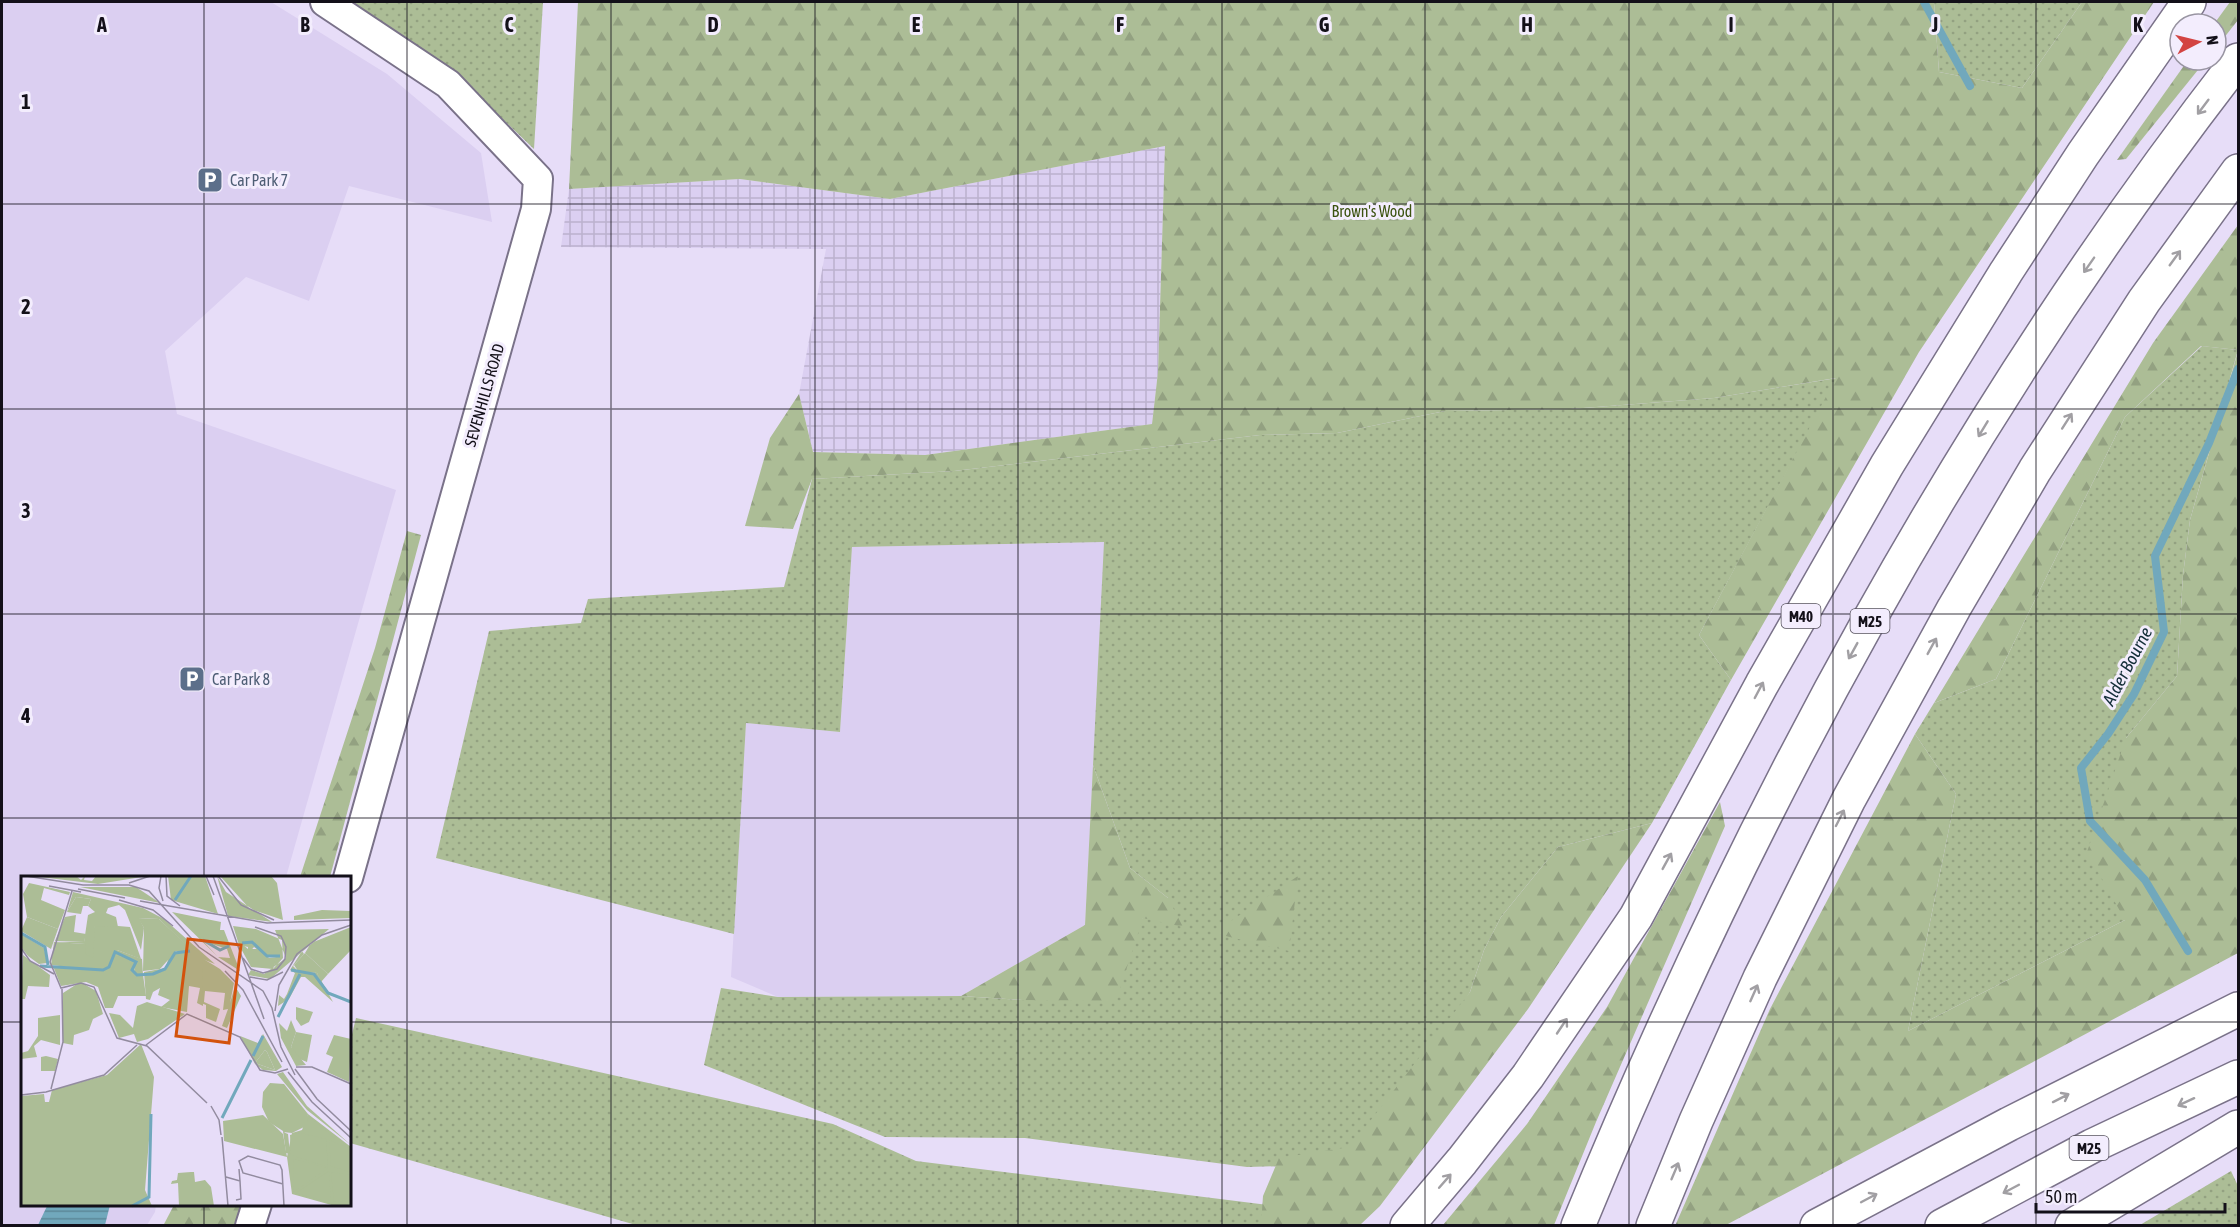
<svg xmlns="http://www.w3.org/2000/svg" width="2240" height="1227" font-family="'Asap Condensed',sans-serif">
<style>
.built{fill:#dbcff1}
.industrial{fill:url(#industrial-grid)}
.grass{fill:url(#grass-dots)}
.forest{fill:url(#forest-firs)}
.water{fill:url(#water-rules)}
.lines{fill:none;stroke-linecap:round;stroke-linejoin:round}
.stream{stroke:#71a8bc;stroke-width:8}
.minor-casing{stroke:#7a7289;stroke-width:32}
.motorway-casing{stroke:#7a7289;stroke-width:36}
.minor{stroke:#fff;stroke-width:28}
.motorway{stroke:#fff;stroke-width:33}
.oneway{stroke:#a19fa3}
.grid{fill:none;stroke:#131019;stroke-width:1.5;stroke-opacity:0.55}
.labels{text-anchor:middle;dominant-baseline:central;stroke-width:6;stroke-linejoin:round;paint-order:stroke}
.shield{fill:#f3edfd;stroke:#56525d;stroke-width:1.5}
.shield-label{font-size:15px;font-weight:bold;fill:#131019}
.service-label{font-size:16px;fill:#4e5e75;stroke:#f3edfd;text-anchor:start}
.park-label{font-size:16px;fill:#3b520f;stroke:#f3edfd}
.street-label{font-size:16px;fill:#131019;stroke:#f3edfd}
.water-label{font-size:18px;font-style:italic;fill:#142f39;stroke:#f3edfd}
.inset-river{fill:none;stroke:#71a8bc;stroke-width:3}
.inset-road{fill:none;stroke:#928b9f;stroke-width:1.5}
.view{fill:#d3520d;fill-opacity:0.15;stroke:#d3520d;stroke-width:3}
.inset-edge{fill:none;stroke:#131019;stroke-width:3}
.grid-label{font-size:20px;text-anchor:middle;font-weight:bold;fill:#131019;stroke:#f3edfd;stroke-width:6;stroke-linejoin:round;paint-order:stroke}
</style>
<defs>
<pattern id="industrial-grid" width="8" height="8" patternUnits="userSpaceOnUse" patternTransform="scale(1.5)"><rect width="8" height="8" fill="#dbcff1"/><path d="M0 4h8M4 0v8" fill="none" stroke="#bbb1ce"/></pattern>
<pattern id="grass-dots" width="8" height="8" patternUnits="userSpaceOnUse" patternTransform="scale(1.5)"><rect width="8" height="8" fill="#acbd96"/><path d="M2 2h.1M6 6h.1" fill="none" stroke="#93a181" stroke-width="1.8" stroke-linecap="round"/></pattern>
<pattern id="forest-firs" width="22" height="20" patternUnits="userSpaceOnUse" patternTransform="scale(1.5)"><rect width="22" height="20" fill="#acbd96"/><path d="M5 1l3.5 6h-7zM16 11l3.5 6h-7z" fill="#93a181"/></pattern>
<pattern id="water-rules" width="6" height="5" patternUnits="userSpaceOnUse" patternTransform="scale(1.5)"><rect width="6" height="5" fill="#71a8bc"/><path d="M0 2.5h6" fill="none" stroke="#5c8798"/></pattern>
</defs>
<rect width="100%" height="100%" fill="#e7ddf8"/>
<g class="built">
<path d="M2,2H271L387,74L481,153L492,222L349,186L309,301L246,277L165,351L177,414L396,490L286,877L22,878V1204L156,1205L155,1212L147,1225L2,1226Z"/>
<path d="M1105,542L1085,925L961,996L778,997L731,977L746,723L840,732L852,547Z"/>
</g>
<path class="industrial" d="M1165,146L1158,373L1152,424L925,455L813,452L799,394L826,249L561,247L569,189L740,179L890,199Z"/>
<g class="grass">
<path d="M353,2H543L534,149L494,111Z"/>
<path d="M1934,2H2082L2022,88L1939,72Z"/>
<path d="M2202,346L2238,350L2190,520L2183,575L2177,676L2126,738L2125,920L1908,1031L1956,794L1915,734L1934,703L1996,679L2125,417Z"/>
<path d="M1837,378L1699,635L1731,680L1652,823L1558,847L1501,917L1484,950L1470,992L1365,1164L1247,1167L1025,1138L885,1137L704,1065L721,988L778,997L961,996L1022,1000L1143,918L1168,898L1130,868L1093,765L1104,542L852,547L840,732L746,723L734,934L436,858L489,631L581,623L588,599L784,587L812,479L954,471L1260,435L1337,433L1445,411L1570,409L1714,398Z"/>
<path d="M356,1018L833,1124L916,1161L1292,1208L1272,1226L636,1225L350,1143V1042Z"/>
<path d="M2231,1171L2238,1186V1225H2140Z"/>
</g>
<g class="forest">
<path d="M578,2H1934L1939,72L2022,88L2082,2H2154L1919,352L1731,680L1699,635L1836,378L1714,398L1570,409L1445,411L1337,433L1260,435L954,471L812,479L793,529L745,526L770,438L799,394L813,452L925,455L1152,424L1158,372L1165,146L890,199L740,179L569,189Z"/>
<path d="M2230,2H2238V20L2216,48V24H2214Z"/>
<path d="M2188,60H2206L2126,159L2117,160Z"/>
<path d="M2238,225V350L2201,346L2125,417L1996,679L1934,703L2153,343Z"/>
<path d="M2238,351V953L1726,1225L1675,1226L1770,1009L1915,734L1956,794L1908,1031L2125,920L2087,852L2126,738L2177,676L2183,575L2190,520Z"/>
<path d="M407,531L421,535L330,877H300L375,648Z"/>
<path d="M1093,765L1130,868L1168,898L1183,927L1143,918L1116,1001L1022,1000L961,996L1085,925Z"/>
<path d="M1720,802L1725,826L1596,1122L1554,1225H1443L1527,1124L1607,1007Z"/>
<path d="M1652,823L1528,1009L1380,1206L1360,1225H1261L1263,1196L1279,1158L1350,1147L1470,992L1484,950L1501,917L1558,847Z"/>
<path d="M1298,876L1289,951L1213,933Z"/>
<path d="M174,1205H243L235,1225L163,1226Z"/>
</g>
<path class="water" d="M48,1204H110V1205L105,1225H38Z"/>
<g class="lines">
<g class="stream">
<path d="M1924,2L1970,86"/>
<path d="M2188,951L2145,880L2090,821L2081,768L2108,734L2134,694L2164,632L2155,556L2209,443L2238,369"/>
</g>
<g class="minor-casing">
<g id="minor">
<path d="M325,2L448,84L538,179L536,209L348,878"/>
<path d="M250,1226L257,1204"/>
</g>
</g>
<g class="motorway-casing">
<g id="motorway">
<path d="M1407,1226L1462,1161L1528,1076L1636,917L1762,684L1887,465L2006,272L2083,154L2189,2"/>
<path d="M1578,1226C1747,814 1965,411 2238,60"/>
<path d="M1653,1226L1696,1121L1760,978L1849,799L1954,608L2035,470L2144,301L2238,171"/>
<path d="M1817,1226L2009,1124L2238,1009"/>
<path d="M1942,1226L2092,1146L2238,1077"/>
<path d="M2072,1226L2238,1127"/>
</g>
</g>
<use href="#minor" class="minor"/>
<use href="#motorway" class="motorway"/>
</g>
<defs><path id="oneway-shaft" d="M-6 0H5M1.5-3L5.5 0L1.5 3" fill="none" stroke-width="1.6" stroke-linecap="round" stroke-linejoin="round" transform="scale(1.5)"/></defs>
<g class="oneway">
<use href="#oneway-shaft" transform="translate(2203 107) rotate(127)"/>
<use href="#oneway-shaft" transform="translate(2175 258) rotate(-54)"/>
<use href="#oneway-shaft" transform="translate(2089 265) rotate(125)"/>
<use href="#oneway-shaft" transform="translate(2067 421) rotate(-57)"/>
<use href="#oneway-shaft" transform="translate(1983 429) rotate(121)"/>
<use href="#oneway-shaft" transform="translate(1932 646) rotate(-61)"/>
<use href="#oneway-shaft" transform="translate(1853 651) rotate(119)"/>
<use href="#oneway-shaft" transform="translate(1759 690) rotate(-62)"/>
<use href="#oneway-shaft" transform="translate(1840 818) rotate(-63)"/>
<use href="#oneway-shaft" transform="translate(1667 861) rotate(-61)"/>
<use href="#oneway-shaft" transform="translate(1754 993) rotate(-66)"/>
<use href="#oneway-shaft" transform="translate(1562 1026) rotate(-56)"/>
<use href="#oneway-shaft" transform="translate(2061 1098) rotate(-27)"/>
<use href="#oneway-shaft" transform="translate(2186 1102) rotate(155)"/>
<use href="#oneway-shaft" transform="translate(1675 1171) rotate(-67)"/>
<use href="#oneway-shaft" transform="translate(1445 1181) rotate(-49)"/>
<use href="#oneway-shaft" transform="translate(2011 1189) rotate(152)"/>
<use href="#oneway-shaft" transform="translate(1869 1198) rotate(-28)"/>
</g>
<path class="grid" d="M204,2V878M407,2V1226M611,2V1226M815,2V1226M1018,2V1226M1222,2V1226M1425,2V1226M1629,2V1226M1833,2V1226M2036,2V1226M2,204H2238M2,409H2238M2,614H2238M2,818H2238M2,1022H22M350,1022H2238M204,1204V1226"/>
<defs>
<g id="parking-square" transform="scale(1.35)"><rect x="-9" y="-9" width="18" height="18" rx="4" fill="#5c6f8a" stroke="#f3edfd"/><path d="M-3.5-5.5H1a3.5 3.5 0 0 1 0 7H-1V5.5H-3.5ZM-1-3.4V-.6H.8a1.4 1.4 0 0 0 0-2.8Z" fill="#fff"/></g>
</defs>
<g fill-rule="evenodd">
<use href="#parking-square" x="210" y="180"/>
<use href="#parking-square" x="192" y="679"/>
</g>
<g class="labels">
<g class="shield">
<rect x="1781.5" y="604" width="39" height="24" rx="4.5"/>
<rect x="1850.5" y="609" width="39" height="24" rx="4.5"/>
<rect x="2069.5" y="1136" width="39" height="24" rx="4.5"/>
</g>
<g class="shield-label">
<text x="1801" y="616">M40</text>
<text x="1870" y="621">M25</text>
<text x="2089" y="1148">M25</text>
</g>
<g class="service-label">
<text x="230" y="180">Car Park 7</text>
<text x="212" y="679">Car Park 8</text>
</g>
<g class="park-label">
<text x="1372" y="211">Brown's Wood</text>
</g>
<g class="street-label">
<text transform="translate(484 395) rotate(-74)">SEVENHILLS ROAD</text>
</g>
<g class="water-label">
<text transform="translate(2127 666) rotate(-62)">Alder Bourne</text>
</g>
</g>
<g transform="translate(21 876)">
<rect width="330" height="330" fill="#e7ddf8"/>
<path d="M55,21L70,23L67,30H62L60,38L46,36ZM55,39L53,56L65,58L63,66L34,65L44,41ZM6,41L37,53L30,73L0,55ZM117,42L138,43L170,73L168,76L155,75L139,93L122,95L123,52ZM85,49L109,51L120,83L96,74L95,79L113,84L114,98L122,99L125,120H97L92,132H84L77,111L65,106L40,110L32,90L48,91L30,89L33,66L65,68L74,50ZM0,58L23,72L26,87L18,88L7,80L0,71ZM221,68L227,73H240L248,82L256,81L252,93L230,91L218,69ZM284,77L307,98L300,106L296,97L277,95L273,89ZM2,79L29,99L28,111L7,110L4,123H0ZM181,82L199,93L213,107L209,127L214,110L220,120L206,152L201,150L207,133L202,134L204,117L184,115L183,126L199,133L195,146L185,142V129L180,127ZM126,126L164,138L127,163L116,166L113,158L98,162L88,137L99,139L112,152L116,130ZM275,156L291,159L286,186L276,182L270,171ZM244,174L246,176L254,194L234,187ZM25,180L37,183L34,195H20V181ZM287,238L330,271V330H314L271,318L266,281L271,257L281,254Z" fill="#acbd96"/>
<path d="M11,0H55L60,4L64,0L63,4L71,5L75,0H127L77,8ZM147,0H184L197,38L150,24ZM196,0L205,16L251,46L207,40ZM199,0H250L256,7L262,44L229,33ZM8,7L49,16L48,19L23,12L20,24L44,34L37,53L6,41L2,18ZM59,11H115L139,27ZM52,16L122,32L143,43L194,88L181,83L182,130L176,127L179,112L168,110L166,136L140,131L149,124L137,119L139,112L132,116L129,124L125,123L123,96L145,92L148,79L169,73L138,43L118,42L123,52L120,74L104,34L98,29L87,32L85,37L95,41L97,51L74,50L72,82L65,78L64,68L33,66H63L67,39L74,36L67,30L70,23L55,21L46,36ZM301,34L330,35V42L273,44V40ZM151,36L200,46L199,54H203L219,95L197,81L209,82L206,73L182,65L196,80ZM212,50L235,53L261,64L262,82L252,93L255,81L245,80L233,71L227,78V71L218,69ZM330,51V74L307,98L284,77L290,67ZM308,53L249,103L227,99L230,94L243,98L265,82L254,54ZM96,74L121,83L122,99L114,98L113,84L89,78ZM281,75L283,78L272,90L277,95L296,97L312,126L284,101H280L268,123L257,130L258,119L263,123L266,118L274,97L269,94ZM56,108H63L75,115L82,138L72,143L68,154L53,159L52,169L42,167V117ZM275,131L292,136L288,146L280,150L275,143ZM39,139V169L20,164L13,170L16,181L0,183V177L7,175L17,160V142ZM270,144L275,156L270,171L285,189L275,190L260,162L258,147L266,155ZM242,158L261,191L255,195L242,194L234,188L219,160L237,167ZM244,174L246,176L254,194L234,187ZM313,159L330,163L328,206L306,196L312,181L305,178ZM262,196L286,230L330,269L286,234L256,198ZM249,207L263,208L287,238L286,246L289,241L314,263L281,257L283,251L271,257L262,256L267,258L269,278L265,277L262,255L248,246L241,231L242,216Z" fill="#acbd96" fill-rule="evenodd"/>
<path d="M120,168L133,201L124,314L131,330H0V220L23,218L24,226H28L31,214L86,199ZM242,239L262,258L266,281L203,265L202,245ZM279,257L305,263L307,291L270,279L269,259ZM308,264L330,273V296L310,290ZM272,283L307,292L273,316ZM308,295L310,327L275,317ZM310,296L330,299V324L313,326Z" fill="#acbd96"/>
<path d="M170,296H173L174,306L184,304L190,311L193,330H158L157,307L150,308L151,305L156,304L157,297Z" fill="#acbd96"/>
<path class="inset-river" d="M154,24L170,0M0,57L24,71L27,89M182,64L199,74L208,70M221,67L231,66L246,80H259M19,90L82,94L88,91L94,76L115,86L111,94L116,99L132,98L144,93L154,77L169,75M270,94L293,98L307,117L330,126M257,141L279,98M232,180L242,160M201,242L230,184M111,330L128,321L130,238"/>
<path class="inset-road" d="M5,0L62,9H108L128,15L178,71L242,115L251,132L260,171L274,199M140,0L138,12L142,25M145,0L146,20L159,30M185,0L193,19M192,0L243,143M197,0L220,29L253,44M108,7L129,0M28,10L60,16M57,13L104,22M51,15L29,86L40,112L60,107L73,111L96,162L126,170L186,227M98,24L132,34L152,50M119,25L246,47L330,44M0,72L9,85L33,98M222,82L230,93L242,97L256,93L264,83L265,71L260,60L234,51M204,95L222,114L261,186M229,101L246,104L262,96M254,135L258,109L276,78L301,59L330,49M125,169L166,138L219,161L239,194L254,197L267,193M275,191H291L330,208M274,193L296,223L330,255M267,196L291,226L330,262M30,213L42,166L41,113M0,219L25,216L83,199L116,169M190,230L198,244L200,259M201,261L207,330M205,301L219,305L218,293M262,308L222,297L218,285L227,280L259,289L261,294L263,330M215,324L220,323L219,305"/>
<path class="view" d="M167,63L220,69L208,167L155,160Z"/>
<rect width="330" height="330" class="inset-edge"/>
</g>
<g class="grid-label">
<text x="102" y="32">A</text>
<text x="305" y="32">B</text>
<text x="509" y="32">C</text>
<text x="713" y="32">D</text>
<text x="916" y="32">E</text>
<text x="1120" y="32">F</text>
<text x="1324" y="32">G</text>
<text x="1527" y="32">H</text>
<text x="1731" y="32">I</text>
<text x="1935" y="32">J</text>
<text x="2138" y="32">K</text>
<text x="26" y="109">1</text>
<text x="26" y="314">2</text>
<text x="26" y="518">3</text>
<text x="26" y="723">4</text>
</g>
<rect width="2240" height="1227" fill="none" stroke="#131019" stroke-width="6"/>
<g transform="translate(2198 42) rotate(83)"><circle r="28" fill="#f3edfd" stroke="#9995a2" stroke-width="1.5"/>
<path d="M0-4.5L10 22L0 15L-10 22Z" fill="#d34442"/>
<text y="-9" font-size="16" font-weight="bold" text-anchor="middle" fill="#131019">N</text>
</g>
<path d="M2036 1203v9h189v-9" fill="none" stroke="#131019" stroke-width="3"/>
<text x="2045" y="1203" font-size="18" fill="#131019" stroke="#f3edfd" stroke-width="4.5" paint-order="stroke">50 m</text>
</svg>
